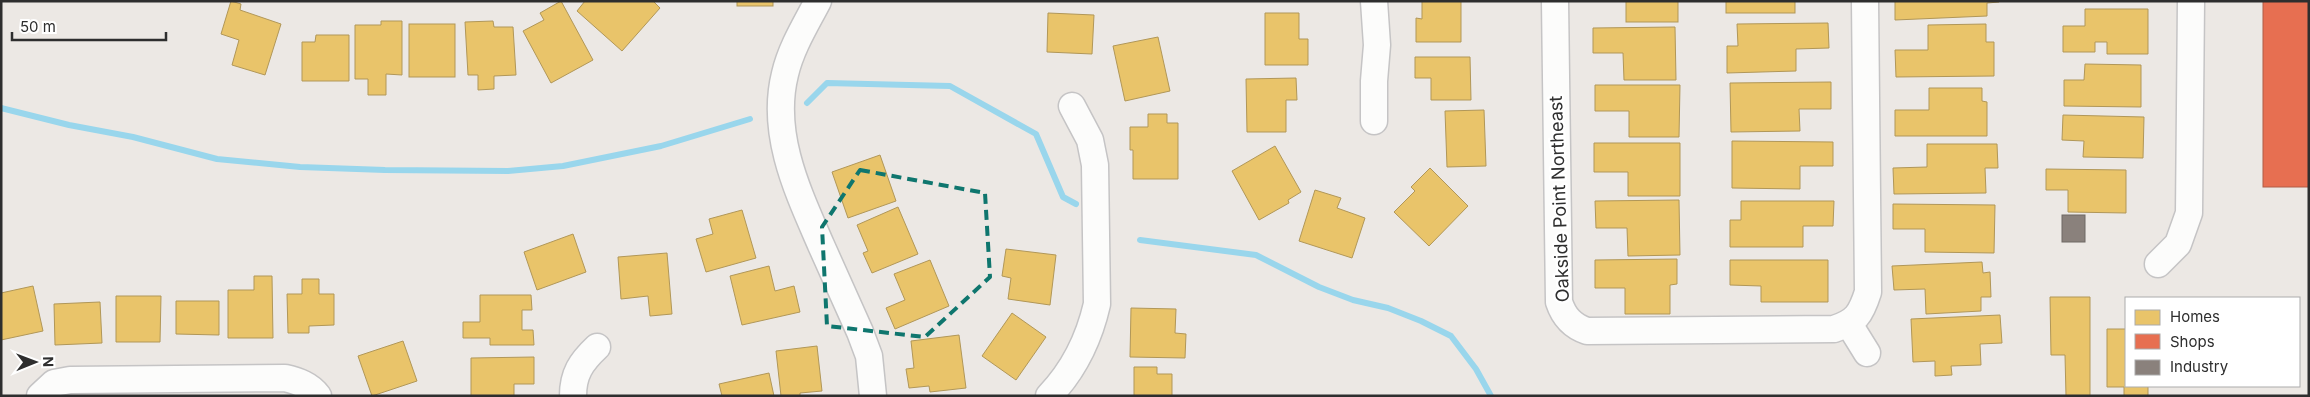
<svg xmlns="http://www.w3.org/2000/svg" width="2310" height="397" font-family="Inter,sans-serif">
<style>
.homes{fill:#e9c46a;stroke:#b19758}
.shops{fill:#e76f51;stroke:#b05c46}
.industry{fill:#8a817c;stroke:#6e6865}
.lines{fill:none;stroke-linecap:round;stroke-linejoin:round}
.stream{stroke:#99d6ec;stroke-width:6}
.minor-casing{stroke:#c5c4c5;stroke-width:29}
.minor{stroke:#fcfcfb;stroke-width:26}
.marked{fill:none;stroke:#0f766e;stroke-width:4;stroke-dasharray:10 6;stroke-linejoin:round}
.labels{text-anchor:middle;dominant-baseline:central;stroke-width:5;stroke-linejoin:round;paint-order:stroke}
.street-label{font-size:18px;fill:#2e2e2e;stroke:#fff}
</style>
<rect width="100%" height="100%" fill="#ece8e4"/>
<g class="homes">
<path d="M231,1L241,4L240,10L281,24L265,75L232,65L239,40L221,34Z"/>
<path d="M561,1L593,60L551,83L523,31L544,20L540,13Z"/>
<path d="M585,1H653L660,8L622,51L577,11Z"/>
<rect x="737" y="1" width="36" height="5"/>
<path d="M1422,1H1461V42H1416V18L1422,19Z"/>
<rect x="1626" y="1" width="52" height="21"/>
<rect x="1726" y="1" width="69" height="12"/>
<path d="M1895,1H1999V2L1987,3V16L1895,20Z"/>
<path d="M2085,9H2148V54H2107V42H2095V52H2063V26H2085Z"/>
<path d="M1048,13L1094,15L1092,54L1047,52Z"/>
<path d="M1265,13H1299V39H1308V65H1265Z"/>
<path d="M381,21H402V75L386,74V95H368V79H355V25H381Z"/>
<path d="M493,21L494,27H513L516,75L494,76V89L478,90V75H468L465,22Z"/>
<path d="M1828,23L1829,48L1796,49V71L1727,73V46H1738L1737,24Z"/>
<rect x="409" y="24" width="46" height="53"/>
<path d="M1986,24V42H1994V76L1896,77L1895,50H1928V25Z"/>
<path d="M1675,27L1676,80H1624L1623,53H1593V28Z"/>
<path d="M316,35H349V81H302V42H315Z"/>
<path d="M1158,37L1170,91L1125,101L1113,46Z"/>
<path d="M1415,57H1470L1471,100H1431V78H1415Z"/>
<path d="M2085,64L2141,65V107L2064,106V80H2084Z"/>
<path d="M1296,78L1297,100H1286V132H1247L1246,79Z"/>
<path d="M1831,82V109H1799L1800,131L1731,132L1730,83Z"/>
<path d="M1595,85H1680L1679,137H1629V111H1595Z"/>
<path d="M1929,88H1982V101L1987,102V136H1895V110H1929Z"/>
<path d="M1484,110L1486,166L1447,167L1445,111Z"/>
<path d="M1148,114H1167V123H1178V179H1133V150H1130V127H1148Z"/>
<path d="M2063,115L2144,117L2143,158L2083,157L2084,141L2062,140Z"/>
<path d="M1732,141L1833,142V166H1800V189L1732,188Z"/>
<path d="M1594,143H1680V196H1628V172H1594Z"/>
<path d="M1927,144H1997L1998,168H1985L1986,193L1894,194L1893,168L1927,167Z"/>
<path d="M1275,146L1301,192L1288,200L1289,203L1259,220L1232,171Z"/>
<path d="M880,155L896,201L848,218L832,172Z"/>
<path d="M1430,168L1468,206L1429,246L1394,212L1415,191L1411,187Z"/>
<path d="M2046,169L2126,170V213L2068,212V190H2046Z"/>
<path d="M1315,190L1341,198L1337,208L1365,218L1352,258L1299,241Z"/>
<path d="M1679,200L1680,255L1628,256L1627,228H1596L1595,201Z"/>
<path d="M1741,201H1834L1833,226H1803V247H1730V220H1741Z"/>
<path d="M1893,204L1995,205L1994,253L1925,252V229H1893Z"/>
<path d="M898,207L918,254L872,273L863,253L868,251L857,225Z"/>
<path d="M742,210L756,258L706,272L696,239L713,234L709,219Z"/>
<path d="M573,234L586,272L537,290L524,252Z"/>
<path d="M1006,249L1056,255L1050,305L1008,299L1011,278L1002,276Z"/>
<path d="M667,253L672,314L650,316L648,296L621,299L618,257Z"/>
<path d="M1677,259V284L1670,285V314H1625V288H1595V260Z"/>
<path d="M930,260L949,306L895,329L886,308L905,300L894,274Z"/>
<path d="M1730,260H1828V302H1761V286L1730,285Z"/>
<path d="M1982,262L1983,273L1990,272L1991,297H1981V311L1926,314L1925,289L1894,290L1892,266Z"/>
<path d="M769,266L775,291L794,286L800,312L742,325L730,276Z"/>
<path d="M254,276H272L273,338H228V290H254Z"/>
<path d="M302,279H319V294H334V325L309,326V333H288L287,294H302Z"/>
<path d="M33,286L43,331L1,340V293Z"/>
<path d="M480,295H531L532,310H522V330H533L534,345H490V338H463V322H480Z"/>
<path d="M116,296H161L160,342H116Z"/>
<path d="M2050,297H2090V396H2066L2065,355H2051Z"/>
<path d="M176,301H219V335L176,334Z"/>
<path d="M100,302L102,343L55,345L54,304Z"/>
<path d="M1131,308L1176,309L1175,333L1186,334L1185,358L1130,357Z"/>
<path d="M1012,313L1046,337L1016,380L982,356Z"/>
<path d="M2000,315L2002,343L1980,344L1981,365L1951,366L1952,375L1935,376V361L1913,362L1911,319Z"/>
<path d="M2107,329H2126V386H2148V396H2124V387H2107Z"/>
<path d="M959,335L966,388L930,392L929,386L909,388L906,369L914,368L911,341Z"/>
<path d="M403,341L417,381L372,396L358,356Z"/>
<path d="M817,346L822,391L800,393V396H781L776,351Z"/>
<path d="M534,357V384H514V396H471V358Z"/>
<path d="M1134,367H1157V374H1172V396H1134Z"/>
<path d="M769,373L774,396H722L719,384Z"/>
</g>
<rect class="shops" x="2263" y="1" width="46" height="186"/>
<rect class="industry" x="2062" y="215" width="23" height="27"/>
<g class="lines">
<g class="stream">
<path d="M807,103L827,83L950,86L1036,134L1063,197L1076,204"/>
<path d="M1,108L69,125L133,137L217,159L300,167L385,170L508,171L563,166L661,146L750,119"/>
<path d="M1140,240L1256,255L1319,287L1353,300L1388,308L1421,321L1451,336L1476,369L1491,396"/>
</g>
<g class="minor-casing">
<g id="minor">
<path d="M818,1C806,24 791,48 785,74C770,134 798,192 821,245C834,274 847,303 860,332L869,356L873,396"/>
<path d="M1555,1L1559,302C1564,317 1572,326 1587,331L1834,329C1856,322 1861,314 1868,292L1865,1"/>
<path d="M1374,121V81L1377,45L1374,1"/>
<path d="M2158,264L2178,244L2189,213L2191,1"/>
<path d="M1849,324L1867,353"/>
<path d="M40,396L54,383L70,380L285,378C298,381 310,385 318,396"/>
<path d="M573,396C573,374 581,362 597,347"/>
<path d="M1049,396C1074,370 1089,339 1097,304L1095,165L1090,140L1072,106"/>
</g>
</g>
<use href="#minor" class="minor"/>
</g>
<path class="marked" d="M860,170L985,193L990,277L925,337L827,326L822,227Z"/>
<g class="labels">
<g class="street-label">
<text transform="translate(1559 199) rotate(-92)">Oakside Point Northeast</text>
</g>
</g>
<rect width="2310" height="397" fill="none" stroke="#2e2e2e" stroke-width="5"/>
<rect x="2125" y="297" width="175" height="90" fill="#ffffff" stroke="#ababab"/>
<rect x="2135" y="310" width="25" height="15" fill="#e9c46a" stroke="#ababab"/>
<text x="2170" y="322" font-size="15" fill="#2e2e2e">Homes</text>
<rect x="2135" y="334" width="25" height="15" fill="#e76f51" stroke="#ababab"/>
<text x="2170" y="347" font-size="15" fill="#2e2e2e">Shops</text>
<rect x="2135" y="360" width="25" height="15" fill="#8a817c" stroke="#ababab"/>
<text x="2170" y="372" font-size="15" fill="#2e2e2e">Industry</text>
<g transform="translate(35 362) rotate(89)" stroke="#ffffff" stroke-width="4" paint-order="stroke">
<path d="M0-4L9 19L0 12L-9 19Z" fill="#2e2e2e"/>
<text y="-8" font-size="14" font-weight="bold" text-anchor="middle" fill="#2e2e2e">N</text>
</g>
<path d="M12 32v8h154v-8" fill="none" stroke="#2e2e2e" stroke-width="2.5"/>
<text x="20" y="32" font-size="15" fill="#2e2e2e" stroke="#ffffff" stroke-width="4" paint-order="stroke">50 m</text>
</svg>
